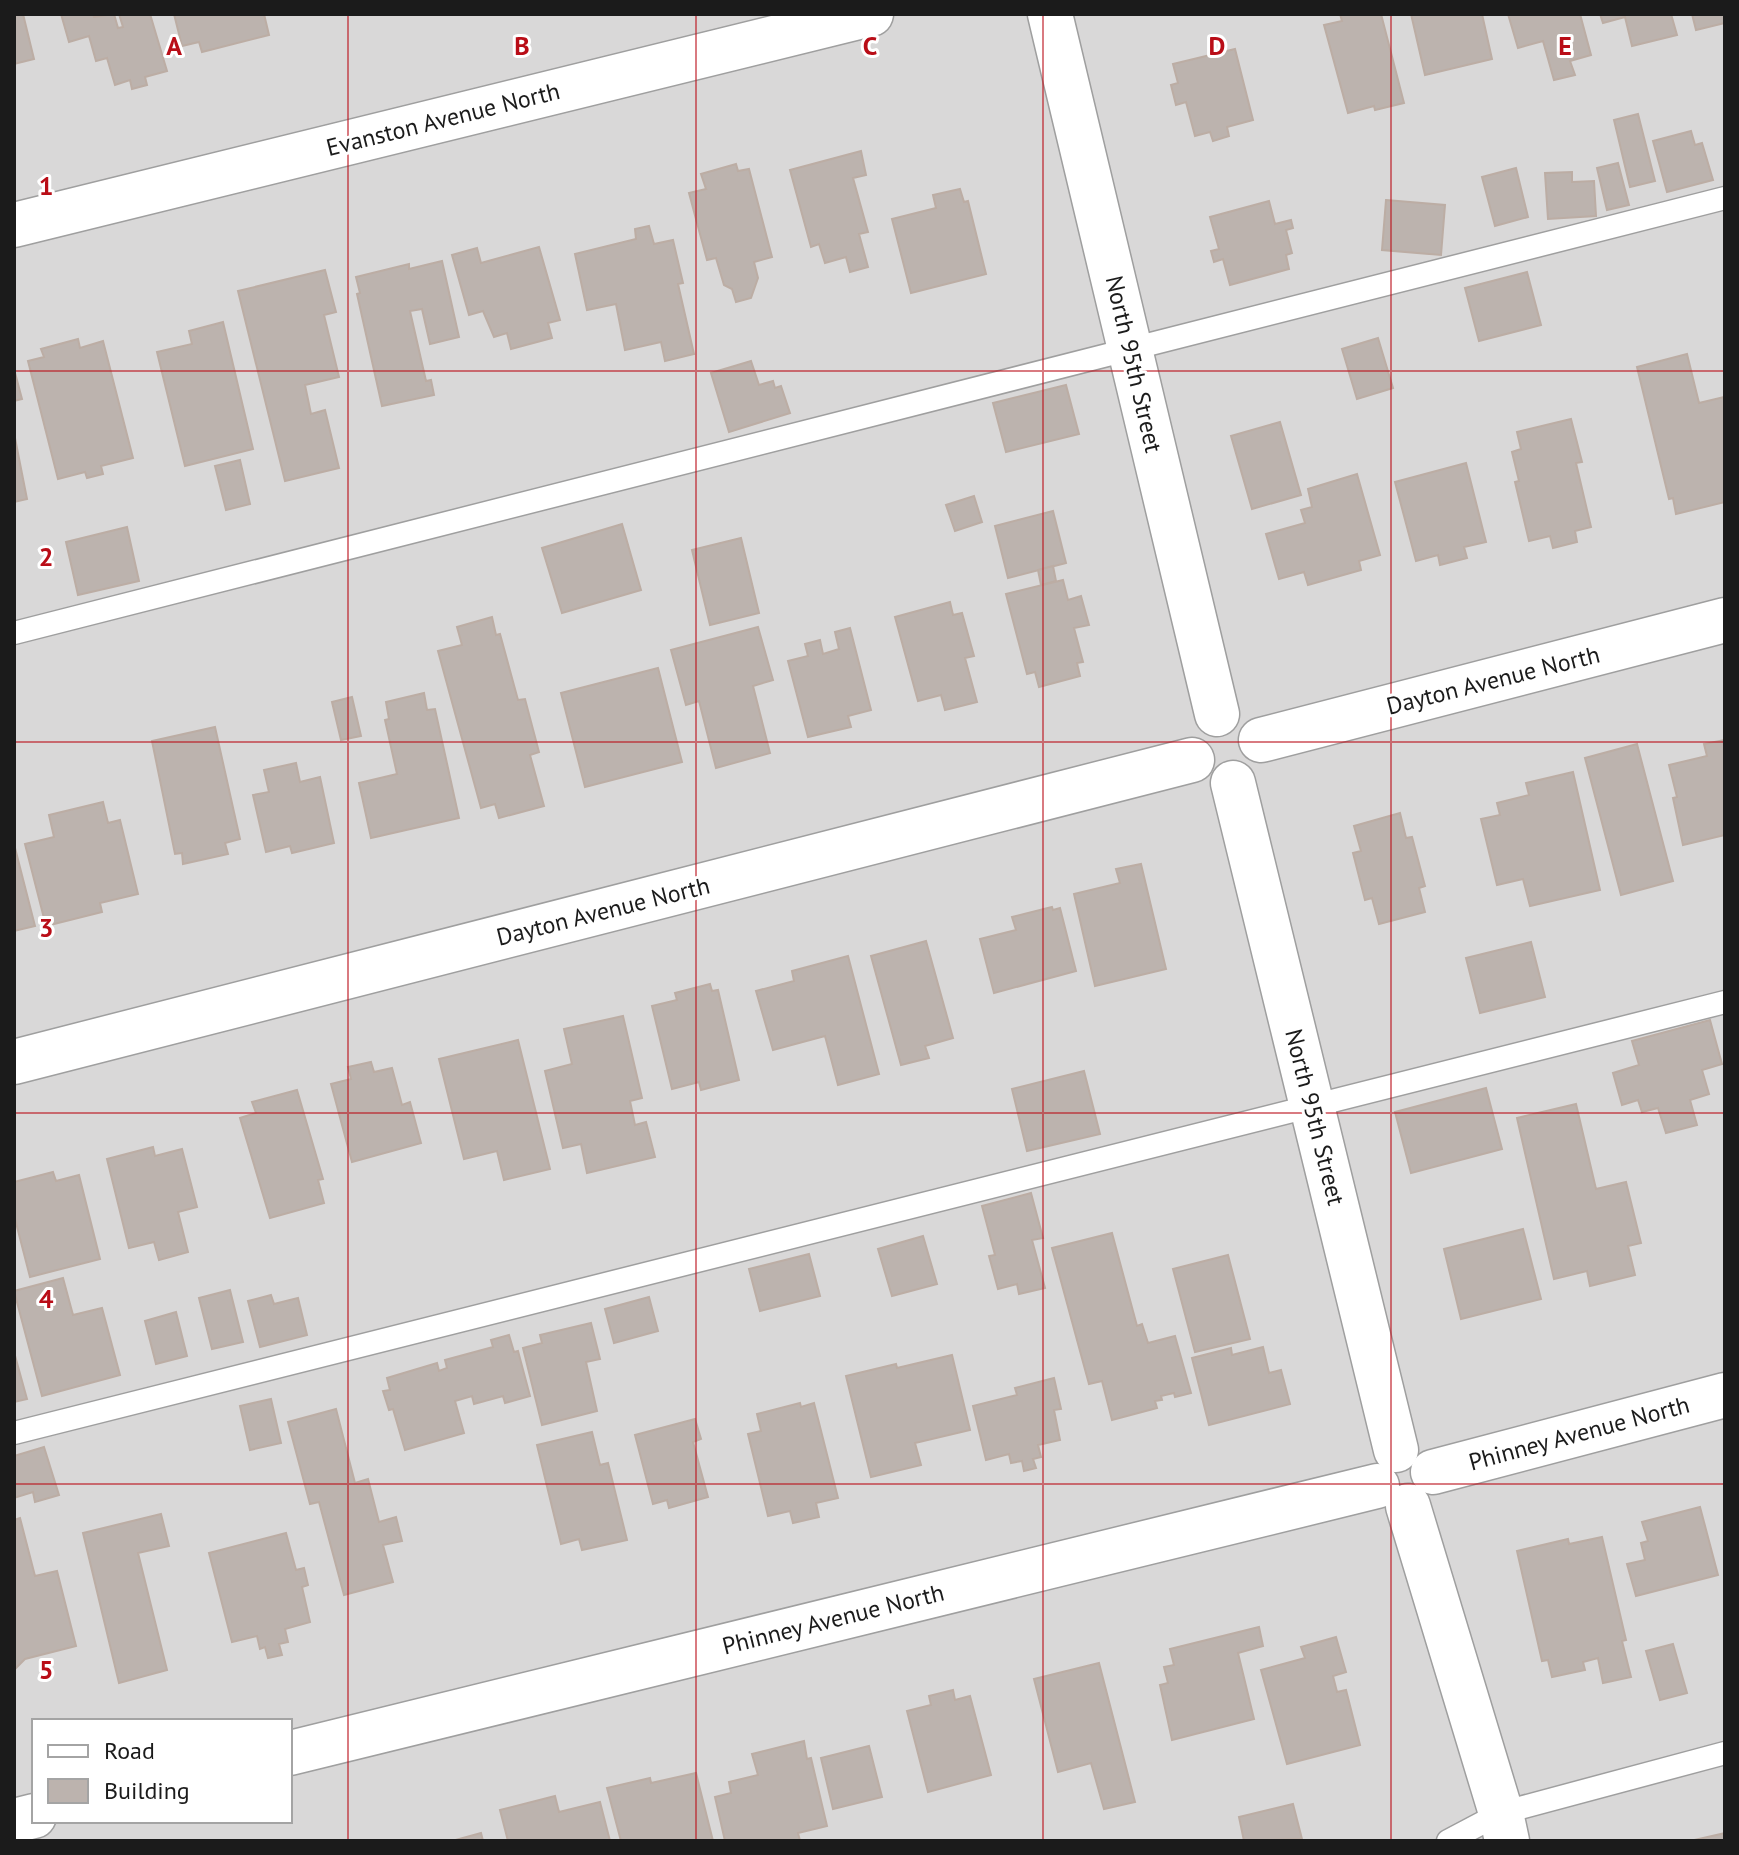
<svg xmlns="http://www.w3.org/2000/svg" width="1739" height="1855" font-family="'PT Sans',sans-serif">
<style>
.residential{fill:#d9d8d8;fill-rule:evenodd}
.building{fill:#bcb3ae;stroke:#bcada4;stroke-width:2}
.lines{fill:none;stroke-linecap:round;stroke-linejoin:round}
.lane-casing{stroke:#9f9f9f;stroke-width:25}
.street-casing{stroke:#9f9f9f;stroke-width:47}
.lane{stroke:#fff;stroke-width:22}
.street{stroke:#fff;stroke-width:44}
.grid{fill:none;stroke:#b90d17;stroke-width:2;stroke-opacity:0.55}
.labels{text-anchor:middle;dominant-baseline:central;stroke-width:6;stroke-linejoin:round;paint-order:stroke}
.street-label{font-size:24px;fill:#1b1b1b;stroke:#fff}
.grid-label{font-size:26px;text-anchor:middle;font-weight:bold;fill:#b90d17;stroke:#fff;stroke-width:6;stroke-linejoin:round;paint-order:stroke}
</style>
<rect width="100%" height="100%" fill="#ece7e1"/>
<path class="residential" d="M14,14H1725V1841H14ZM34,1721H290V1821H34Z"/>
<g class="building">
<path d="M14,14H23L34,59L14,64Z"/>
<path d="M61,14H93L94,17L114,14L118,28L123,27L119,14H150L167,71L145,77L147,85L132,89L130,80L115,85L107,58L96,61L89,36L69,42Z"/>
<path d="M174,14H264L269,35L202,52L199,42L182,46Z"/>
<path d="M1340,14H1381L1404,103L1375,110L1374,106L1348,113L1324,25L1342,21Z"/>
<path d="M1411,14H1482L1492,59L1425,75Z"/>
<path d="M1508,14H1580L1591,55L1570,61L1575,75L1554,80L1543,41L1518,48Z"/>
<path d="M1600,14H1671L1677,35L1632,46L1625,17L1603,23Z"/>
<path d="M1692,14H1725V23L1696,30Z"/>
<path d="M1235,49L1253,120L1227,127L1229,136L1213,141L1210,132L1195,136L1186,102L1176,105L1171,85L1178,83L1173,64Z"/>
<path d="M1638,114L1655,181L1630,187L1614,120Z"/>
<path d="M1691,131L1695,145L1702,143L1713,180L1667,192L1653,141Z"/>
<path d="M861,151L866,175L853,178L868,232L859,234L868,267L850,272L846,257L825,263L819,244L811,247L790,170Z"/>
<path d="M1618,163L1629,205L1607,210L1597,168Z"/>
<path d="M736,164L738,171L749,169L772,257L754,262L758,278L751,298L736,302L732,289L724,285L716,258L707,260L689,193L706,189L701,174Z"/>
<path d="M1516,168L1528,217L1495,226L1482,177Z"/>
<path d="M1572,172V182L1594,181L1596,216L1548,219L1545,173Z"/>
<path d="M960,189L964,202L968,201L986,274L911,293L892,219L936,208L933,195Z"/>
<path d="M1386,200L1445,205L1441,255L1382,250Z"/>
<path d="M1269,201L1275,224L1291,220L1293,228L1286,230L1292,253L1286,255L1289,269L1230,285L1223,259L1214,262L1211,251L1219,249L1210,217Z"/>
<path d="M649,226L654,244L673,240L683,283L678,284L694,354L665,361L661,342L625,350L616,304L587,310L575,254L636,239L635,229Z"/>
<path d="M539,247L560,320L548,323L552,338L511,349L507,333L494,337L483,311L469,315L452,255L477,248L481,263Z"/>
<path d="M442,261L459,337L430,344L422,309L410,311L426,381L431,380L434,395L382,406L357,294L360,293L356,277L409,264V269Z"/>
<path d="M325,270L336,312L324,315L339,377L305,385L311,414L325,410L339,468L285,481L238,291Z"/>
<path d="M1527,272L1541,325L1479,341L1465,288Z"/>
<path d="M223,322L253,449L185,466L157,352L192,344L189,331Z"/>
<path d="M1378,338L1393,388L1357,399L1342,349Z"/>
<path d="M78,339L80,348L103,341L133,458L101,466L103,474L87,478L85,472L58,479L28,361L44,357L41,349Z"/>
<path d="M1687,354L1699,403L1724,397L1725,502L1676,514L1673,498L1669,499L1637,367Z"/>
<path d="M751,361L759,385L773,381L775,388L781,386L790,413L729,432L711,373Z"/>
<path d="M14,369L22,399L14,401Z"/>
<path d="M1066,385L1079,434L1006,452L993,403Z"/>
<path d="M1571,419L1582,462L1576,463L1591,527L1575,531L1577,542L1553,548L1550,536L1529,541L1515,482L1519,481L1512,452L1521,449L1517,432Z"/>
<path d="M1280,422L1301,495L1252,509L1231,436Z"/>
<path d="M14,433L27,499L14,502Z"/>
<path d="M240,460L250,504L226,510L215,466Z"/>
<path d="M1466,463L1486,542L1464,547L1467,558L1440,565L1438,555L1416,561L1395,482Z"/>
<path d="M1357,474L1380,555L1359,561L1361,570L1308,585L1304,572L1279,579L1266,534L1305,523L1301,510L1312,507L1308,489Z"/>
<path d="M974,496L982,522L955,531L946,505Z"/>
<path d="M1053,511L1066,563L1008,578L995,526Z"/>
<path d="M622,524L641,590L562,613L542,548Z"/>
<path d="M127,527L139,581L78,595L66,542Z"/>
<path d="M741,538L759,613L710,625L692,550Z"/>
<path d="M1053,566L1056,581L1041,585L1038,570Z"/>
<path d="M1063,580L1068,600L1081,596L1089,625L1074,628L1083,662L1077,663L1080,676L1039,687L1035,672L1027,674L1006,594Z"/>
<path d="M950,602L953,615L962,613L974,656L965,658L977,702L945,710L941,695L918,701L895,617Z"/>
<path d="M492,617L496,635L500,634L518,700L525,699L539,752L530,755L544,806L499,818L495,804L481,808L438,651L462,645L457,627Z"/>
<path d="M758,627L773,680L753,686L770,753L716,768L699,701L686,705L671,650Z"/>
<path d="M850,628L871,710L848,716L851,727L808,737L788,661L808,656L805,644L820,640L823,654L839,649L835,632Z"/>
<path d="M658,668L682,762L585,787L561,693Z"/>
<path d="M424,693L427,710L435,709L459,818L371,838L359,783L397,774L385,720L389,719L386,702Z"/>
<path d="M352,697L361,736L341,740L332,702Z"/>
<path d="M215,727L240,839L225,843L228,854L183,864L182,853L175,854L152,741Z"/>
<path d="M1725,740V835L1683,845L1673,798L1677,797L1669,765L1707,756L1704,744Z"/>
<path d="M1637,744L1673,881L1621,895L1585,758Z"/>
<path d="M296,763L300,782L320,777L334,843L292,853L290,846L266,852L253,795L269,792L264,770Z"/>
<path d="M1573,772L1600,890L1530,906L1523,879L1497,885L1481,819L1500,815L1497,803L1529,795L1526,783Z"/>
<path d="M103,802L108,823L120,820L138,894L100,903L102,912L46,926L25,844L54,837L49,815Z"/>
<path d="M1400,813L1406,838L1412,837L1425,886L1419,888L1425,912L1379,924L1372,898L1365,900L1353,853L1361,851L1354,826Z"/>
<path d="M14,844L35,926L14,931Z"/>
<path d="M1141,864L1166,969L1095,986L1074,894L1120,883L1116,869Z"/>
<path d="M1052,907L1053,910L1060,908L1076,971L994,993L980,939L1016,930L1012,917Z"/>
<path d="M926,941L953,1038L925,1046L929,1058L901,1065L871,956Z"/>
<path d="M1531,942L1545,997L1480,1013L1466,958Z"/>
<path d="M848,956L879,1074L838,1085L825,1036L773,1050L756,991L794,981L792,971Z"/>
<path d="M710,984L712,991L718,990L739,1080L701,1090L699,1082L672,1089L652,1006L677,1000L675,993Z"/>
<path d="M623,1016L642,1098L630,1101L635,1125L646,1122L655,1157L587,1173L581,1144L563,1148L545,1071L572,1064L564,1029Z"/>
<path d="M1710,1020L1722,1064L1702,1070L1709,1094L1690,1100L1697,1125L1666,1133L1658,1108L1642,1112L1638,1100L1622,1105L1613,1073L1639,1065L1632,1041Z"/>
<path d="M518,1040L550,1169L504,1180L497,1151L464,1159L439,1059Z"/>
<path d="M371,1062L374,1072L392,1068L402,1105L410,1102L421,1143L352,1162L331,1084L351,1079L348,1067Z"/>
<path d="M1084,1071L1100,1134L1027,1151L1012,1089Z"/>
<path d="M1486,1088L1502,1149L1411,1173L1395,1112Z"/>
<path d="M297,1090L323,1179L318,1180L324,1203L270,1218L240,1118L256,1113L252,1102Z"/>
<path d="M1576,1104L1596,1189L1626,1182L1641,1243L1628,1246L1635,1275L1590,1286L1587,1271L1554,1279L1517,1118Z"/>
<path d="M153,1147L155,1156L182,1149L197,1207L178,1212L188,1252L159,1260L154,1242L129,1248L107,1159Z"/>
<path d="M53,1172L56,1181L79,1175L100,1259L30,1277L14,1215V1182Z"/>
<path d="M1031,1193L1043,1238L1032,1240L1045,1288L1019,1294L1017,1284L998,1289L989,1256L995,1255L982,1206Z"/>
<path d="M1523,1229L1541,1299L1461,1319L1444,1249Z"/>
<path d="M1112,1233L1137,1326L1142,1324L1148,1343L1175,1336L1191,1393L1175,1397L1174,1393L1161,1396L1162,1400L1155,1401L1157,1408L1112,1420L1102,1381L1089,1384L1052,1248Z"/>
<path d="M923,1236L937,1284L892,1296L878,1249Z"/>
<path d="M809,1254L820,1296L760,1311L749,1269Z"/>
<path d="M1228,1255L1250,1339L1195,1352L1173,1269Z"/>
<path d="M63,1278L73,1315L102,1308L120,1375L42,1396L14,1291Z"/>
<path d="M230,1290L243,1342L212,1349L199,1298Z"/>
<path d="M271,1295L274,1304L298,1298L307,1335L260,1347L248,1301Z"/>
<path d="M649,1297L658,1331L614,1343L605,1309Z"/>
<path d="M176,1312L187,1356L156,1364L145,1321Z"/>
<path d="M591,1323L600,1359L586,1362L597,1411L542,1425L523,1348L542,1343L540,1335Z"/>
<path d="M509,1335L514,1352L518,1351L530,1396L505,1403L503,1396L474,1404L472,1396L455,1401L464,1433L405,1450L393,1409L389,1410L383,1391L390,1390L387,1378L437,1363L439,1371L447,1368L445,1360L493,1347L491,1340Z"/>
<path d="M1263,1347L1269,1373L1281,1370L1290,1404L1209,1425L1192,1358L1231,1348L1232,1355Z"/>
<path d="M14,1352L27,1399L14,1402Z"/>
<path d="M952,1355L970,1430L915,1443L921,1465L871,1477L846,1376L896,1364L897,1368Z"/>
<path d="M1054,1378L1061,1409L1054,1410L1060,1440L1038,1445L1041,1457L1033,1459L1036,1468L1024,1471L1022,1461L1011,1463L1009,1454L986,1460L973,1406L1017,1395L1015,1388Z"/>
<path d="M271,1399L281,1443L250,1450L240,1406Z"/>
<path d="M800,1403L801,1407L814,1403L838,1498L816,1503L819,1517L793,1523L790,1511L768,1516L748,1434L761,1431L757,1414Z"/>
<path d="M336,1409L355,1483L368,1479L379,1522L396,1517L402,1541L383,1545L393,1582L344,1595L319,1502L310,1504L288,1422Z"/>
<path d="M695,1419L701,1439L693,1442L708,1497L669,1508L667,1500L653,1504L635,1435Z"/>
<path d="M592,1432L600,1465L608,1463L627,1540L582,1550L579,1539L561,1544L537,1445Z"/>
<path d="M44,1447L59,1495L35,1502L33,1492L14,1498V1456Z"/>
<path d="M1700,1507L1718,1575L1636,1596L1627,1564L1645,1560L1641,1543L1648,1541L1642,1522Z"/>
<path d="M161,1514L169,1546L138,1553L167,1670L119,1683L83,1533Z"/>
<path d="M20,1518L35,1576L57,1571L76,1646L25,1659L14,1670V1520Z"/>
<path d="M286,1533L296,1570L304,1568L308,1585L302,1587L310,1622L285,1629L288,1642L279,1644L282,1655L268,1658L265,1647L260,1649L257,1636L232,1642L209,1553Z"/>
<path d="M1602,1537L1626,1640L1622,1641L1631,1677L1603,1683L1598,1658L1583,1662L1585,1670L1552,1677L1548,1660L1542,1661L1517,1551L1568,1539L1569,1544Z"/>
<path d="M1259,1627L1263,1646L1238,1653L1254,1719L1172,1740L1160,1685L1168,1683L1164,1667L1174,1665L1170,1649Z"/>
<path d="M1336,1637L1346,1672L1333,1676L1337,1692L1346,1690L1360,1745L1287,1764L1261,1670L1305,1658L1301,1647Z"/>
<path d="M1673,1644L1687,1693L1660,1700L1646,1651Z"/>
<path d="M1099,1663L1135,1802L1104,1809L1091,1763L1058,1772L1034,1679Z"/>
<path d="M953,1690L955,1700L970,1696L991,1775L928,1792L907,1711L931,1705L929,1696Z"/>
<path d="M804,1741L807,1759L811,1758L827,1826L798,1833L800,1841H725L715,1797L731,1793L729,1782L758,1775L752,1754Z"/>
<path d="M869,1746L882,1797L833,1809L821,1758Z"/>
<path d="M696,1773L713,1841H621L607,1788L650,1778L651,1783Z"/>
<path d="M555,1796L559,1812L600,1802L610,1841H508L500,1810Z"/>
<path d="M1293,1804L1302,1839L1244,1841L1239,1817Z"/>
<path d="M481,1833L483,1841H452Z"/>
<path d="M1725,1833V1841H1690Z"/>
</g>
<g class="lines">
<g class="lane-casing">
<g id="lane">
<path d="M14,633L1725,198"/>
<path d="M14,1433L1725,1002"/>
<path d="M1448,1841L1501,1813L1725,1753"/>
</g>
</g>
<g class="street-casing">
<g id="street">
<path d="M1050,14L1217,714"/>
<path d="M14,225L871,14"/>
<path d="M1261,740L1725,620"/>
<path d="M1233,783L1396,1450"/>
<path d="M14,1062L1192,760"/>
<path d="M1433,1472L1725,1395"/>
<path d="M1408,1506L1501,1813L1507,1841"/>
<path d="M290,1753L1377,1486"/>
<path d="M14,1821L34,1816"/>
</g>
</g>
<use href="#lane" class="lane"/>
<use href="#street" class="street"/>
</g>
<path class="grid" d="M348,14V1841M696,14V1841M1043,14V1841M1391,14V1841M14,371H1725M14,742H1725M14,1113H1725M14,1484H1725"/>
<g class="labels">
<g class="street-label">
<text transform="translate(443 119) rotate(-14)">Evanston Avenue North</text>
<text transform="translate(1134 364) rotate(77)">North 95th Street</text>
<text transform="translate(1493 680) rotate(-14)">Dayton Avenue North</text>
<text transform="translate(603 911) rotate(-14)">Dayton Avenue North</text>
<text transform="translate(1315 1117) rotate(76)">North 95th Street</text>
<text transform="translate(1579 1433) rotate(-15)">Phinney Avenue North</text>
<text transform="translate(833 1619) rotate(-14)">Phinney Avenue North</text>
</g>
</g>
<g class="grid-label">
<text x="174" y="55">A</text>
<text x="522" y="55">B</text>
<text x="870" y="55">C</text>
<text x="1217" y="55">D</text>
<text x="1565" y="55">E</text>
<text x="46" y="195">1</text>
<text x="46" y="566">2</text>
<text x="46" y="937">3</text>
<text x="46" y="1308">4</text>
<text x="46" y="1679">5</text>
</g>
<rect width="1739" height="1855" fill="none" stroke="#1b1b1b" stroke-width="32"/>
<rect x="32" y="1719" width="260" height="104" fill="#ffffff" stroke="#a4a4a4" stroke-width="2"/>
<rect x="48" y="1745" width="40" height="12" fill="#ffffff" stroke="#a4a4a4" stroke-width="2"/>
<text x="104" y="1759" font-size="24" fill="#1b1b1b">Road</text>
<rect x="48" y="1779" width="40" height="24" fill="#bcb3ae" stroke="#a4a4a4" stroke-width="2"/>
<text x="104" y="1799" font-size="24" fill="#1b1b1b">Building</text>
</svg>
